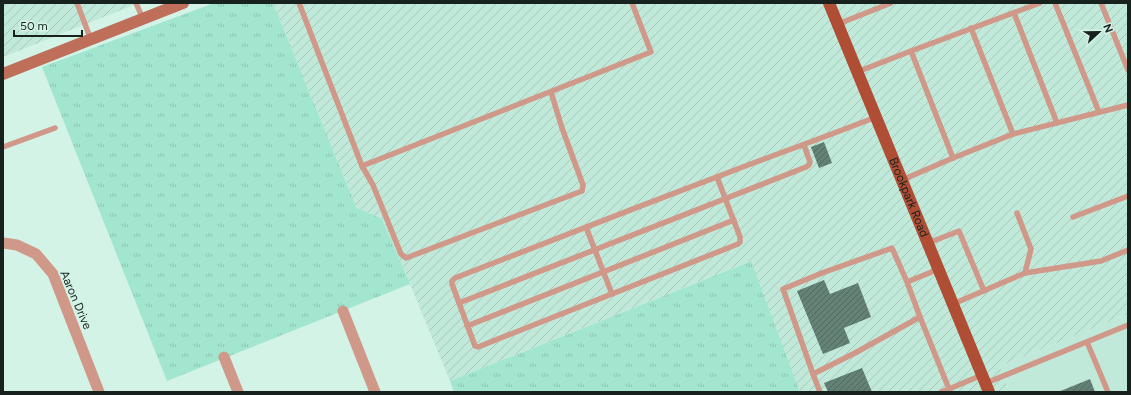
<svg xmlns="http://www.w3.org/2000/svg" width="1131" height="395" font-family="Figtree,sans-serif">
<style>
.built{fill:#c1e9da}
.industrial{fill:url(#industrial-furrows)}
.grass{fill:url(#grass-tufts)}
.building{fill:url(#building-hatch)}
.lines{fill:none;stroke-linecap:round;stroke-linejoin:round}
.service{stroke:#d09889;stroke-width:5.5}
.minor{stroke:#d09889;stroke-width:11}
.secondary{stroke:#be6e59;stroke-width:12}
.primary{stroke:#b04e35;stroke-width:12}
.labels{text-anchor:middle;dominant-baseline:central;stroke-width:3.5;stroke-linejoin:round;paint-order:stroke}
.street-label{font-size:12px;fill:#17221e;stroke:#d3f3e7}
</style>
<defs>
<pattern id="industrial-furrows" width="10" height="10" patternUnits="userSpaceOnUse"><rect width="10" height="10" fill="#c1e9da"/><path d="M-1 1l2-2M0 10L10 0M9 11l2-2" fill="none" stroke="#a5c8bb"/></pattern>
<pattern id="grass-tufts" width="24" height="20" patternUnits="userSpaceOnUse"><rect width="24" height="20" fill="#a3e6cf"/><path d="M3 7l-1-3M5 7V3M7 7l1-3M15 17l-1-3M17 17v-4M19 17l1-3" fill="none" stroke="#8cc5b1"/></pattern>
<pattern id="building-hatch" width="6" height="6" patternUnits="userSpaceOnUse"><rect width="6" height="6" fill="#648176"/><path d="M-1 1l2-2M0 6l6-6M5 7l2-2" fill="none" stroke="#516960"/></pattern>
</defs>
<rect width="100%" height="100%" fill="#d3f3e7"/>
<path class="built" d="M1128,314V392H1010L1000,366Z"/>
<g class="industrial">
<path d="M3,3H139L3,57Z"/>
<path d="M273,3H1128V314L1000,366L1010,392H800L750,261L450,381L410,284L382,219L356,207Z"/>
</g>
<g class="grass">
<path d="M214,3H273L356,207L382,219L410,284L167,381L42,67Z"/>
<path d="M751,261L800,392H454L450,381Z"/>
</g>
<g class="building">
<path d="M824,142L832,163L819,168L811,147Z"/>
<path d="M824,280L830,294L858,283L871,317L844,328L850,343L823,354L797,291Z"/>
<path d="M862,368L872,392H828L824,383Z"/>
<path d="M1090,379L1095,392H1058Z"/>
</g>
<g class="lines">
<g class="service">
<path d="M77,3L91,40"/>
<path d="M136,3L143,19"/>
<path d="M299,3L362,166L651,52L632,3"/>
<path d="M1055,3L1099,112"/>
<path d="M1101,3L1128,70"/>
<path d="M1014,13L1057,123"/>
<path d="M838,24L891,3"/>
<path d="M971,28L1013,134"/>
<path d="M857,72L911,51"/>
<path d="M3,147L55,128"/>
<path d="M953,158L911,51L1040,3"/>
<path d="M362,166L373,185L401,254L406,258L582,191L583,185L562,128L551,92"/>
<path d="M717,177L740,237V242L738,244L483,345L478,347L475,346L452,284V281L455,278C553,240 650,202 748,165C791,149 833,134 876,117"/>
<path d="M902,180L953,158L1013,134L1128,105"/>
<path d="M1017,213L1031,249L1025,273"/>
<path d="M1073,217L1128,196"/>
<path d="M586,227L612,294"/>
<path d="M928,243L959,231L984,291"/>
<path d="M907,282L920,317L855,353L813,374L783,289L822,273L892,248L907,282L939,269"/>
<path d="M459,303L806,167L809,165L810,162L804,145"/>
<path d="M953,304L1025,273L1101,261L1128,250"/>
<path d="M920,317L949,389L982,375"/>
<path d="M467,326L734,220"/>
<path d="M1087,342L1108,392"/>
<path d="M813,374L820,392"/>
<path d="M986,383L1128,325"/>
<path d="M941,392L949,389L950,392"/>
</g>
<g class="minor">
<path d="M3,243L17,245L36,254L53,274L99,392"/>
<path d="M343,311L375,392"/>
<path d="M224,357L238,392"/>
</g>
<path class="secondary" d="M3,74L183,3"/>
<path class="primary" id="s1" d="M829,3L989,392"/>
</g>
<g class="labels">
<g class="street-label">
<text stroke="none"><textPath href="#s1" startOffset="210">Brookpark Road</textPath></text>
<text transform="translate(76 300) rotate(67)">Aaron Drive</text>
</g>
</g>
<rect width="1131" height="395" fill="none" stroke="#17221e" stroke-width="8"/>
<g transform="translate(1099 32) rotate(68)" stroke="#d3f3e7" stroke-width="3" paint-order="stroke">
<path d="M0-3L7 15L0 10L-7 15Z" fill="#17221e"/>
<text y="-6" font-size="11" font-weight="bold" text-anchor="middle" fill="#17221e">N</text>
</g>
<path d="M14 30v6h68v-6" fill="none" stroke="#17221e" stroke-width="2"/>
<text x="20" y="30" font-size="12" fill="#17221e" stroke="#d3f3e7" stroke-width="3" paint-order="stroke">50 m</text>
</svg>
